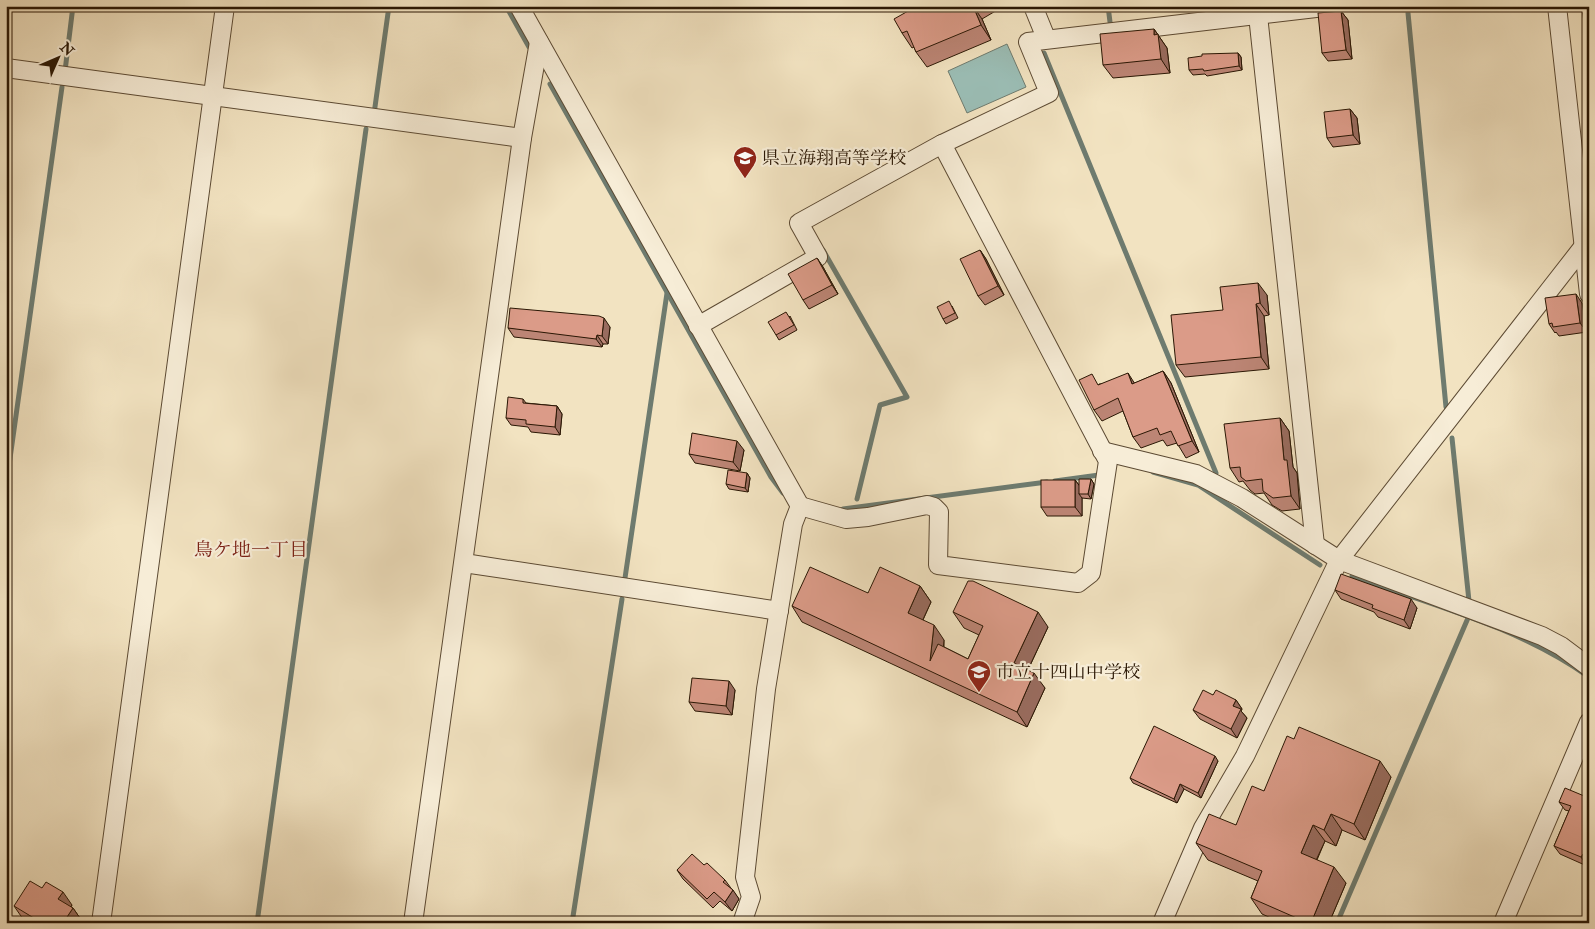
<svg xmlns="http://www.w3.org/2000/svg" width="1595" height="929" font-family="'IM FELL Double Pica','Noto Serif JP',serif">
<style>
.water{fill:#9bbeb6;stroke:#6e7b6f}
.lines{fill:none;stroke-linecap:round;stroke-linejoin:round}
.stream{stroke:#6e7b6f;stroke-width:5}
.minor-casing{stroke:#5c4a33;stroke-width:20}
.minor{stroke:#f7edd7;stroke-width:18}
.wall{fill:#bc8575;stroke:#2a1704}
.shaded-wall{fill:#996c5f;stroke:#2a1704}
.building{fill:#db9b88;stroke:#2a1704}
.labels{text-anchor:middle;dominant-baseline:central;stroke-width:4.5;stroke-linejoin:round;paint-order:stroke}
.poi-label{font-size:18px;fill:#2a1704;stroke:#f7edd7;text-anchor:start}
.neighbourhood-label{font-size:19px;fill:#7a1f14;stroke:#f7edd7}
</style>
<rect width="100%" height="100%" fill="#f2e3c1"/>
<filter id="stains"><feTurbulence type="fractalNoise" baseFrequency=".004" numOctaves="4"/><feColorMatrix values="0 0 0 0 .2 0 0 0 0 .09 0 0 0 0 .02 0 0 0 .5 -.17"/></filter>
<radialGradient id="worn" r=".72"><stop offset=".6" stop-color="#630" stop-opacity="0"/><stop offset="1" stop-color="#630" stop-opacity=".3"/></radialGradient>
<path class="water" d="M1007,44L1026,87L967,113L948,71Z"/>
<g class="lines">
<g class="stream">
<path d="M506,6L529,47"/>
<path d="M1108,6L1110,22"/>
<path d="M1408,13L1446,407"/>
<path d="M1044,53L1216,473"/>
<path d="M65,71L73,6"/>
<path d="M550,84L771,477L783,493"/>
<path d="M374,114L389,6"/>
<path d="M823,250L907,397L880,405L857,499"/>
<path d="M1452,438L1469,601"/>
<path d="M1153,472L1198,485L1320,565"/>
<path d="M1055,481L1099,475"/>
<path d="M6,487L62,87"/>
<path d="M843,509L1047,482"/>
<path d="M1352,576C1432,605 1519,627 1589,677"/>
<path d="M625,578L667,293"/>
<path d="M257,923L366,129"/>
<path d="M572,923L622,599"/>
<path d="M1337,923L1468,618"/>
</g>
<g class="minor-casing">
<g id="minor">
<path d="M519,6L800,506L793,524L766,689L745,877L751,897L742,923"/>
<path d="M1033,6L1046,38"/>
<path d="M1257,6L1315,545"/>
<path d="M1557,6L1589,294"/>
<path d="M6,68L522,138"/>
<path d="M698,326L818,257L799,223L942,144L1049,93L1028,42L1333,6"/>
<path d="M1102,451L1196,474L1242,498L1339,560L1542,636L1561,646L1589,667"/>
<path d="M800,506L846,519L868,517L927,505L934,507L939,512L938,565L1078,583L1091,573L1108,461L942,144"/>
<path d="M464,563L779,611"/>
<path d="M101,923L225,6"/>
<path d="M413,923L522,138L539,42"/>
<path d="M1162,923L1203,828L1245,756L1339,560L1583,247"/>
<path d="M1503,923L1589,722"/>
</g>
</g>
<use href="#minor" class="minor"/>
</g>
<g class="wall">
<path d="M917,6H1004L982,19L991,40L927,67L916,52L914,47L912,48L902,33Z"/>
<path d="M1589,6V30L1584,23Z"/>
<path d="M1341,11L1348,20L1352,59L1328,61L1322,53Z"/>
<path d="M1154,29L1167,48L1170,73L1113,78L1103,65Z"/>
<path d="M1238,53L1241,57L1242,70L1207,76L1205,74L1193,75L1189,70Z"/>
<path d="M1350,109L1357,118L1360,144L1333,147L1327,138Z"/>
<path d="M980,250L986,259L1004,295L985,305L978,296Z"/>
<path d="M817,258L823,267L838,294L809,309L803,300Z"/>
<path d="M1267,295L1269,315L1264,316L1269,369L1185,377L1176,365L1223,310Z"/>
<path d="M1582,303L1587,332L1559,336L1556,332L1555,333L1549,324Z"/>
<path d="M952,306L958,318L946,324L943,319Z"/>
<path d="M790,316L797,330L779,340L776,335Z"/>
<path d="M610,327L608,344H603L602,347L514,337L508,328Z"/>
<path d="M1163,371L1171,383L1199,452L1186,458L1177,443L1167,446L1163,440L1141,448L1133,437L1123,411L1102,421L1094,410L1099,384L1135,383Z"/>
<path d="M523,399L526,403L557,406L562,414L560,435L531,432L528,427L511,425L506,418Z"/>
<path d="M1280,418L1289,431L1293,467L1297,473L1300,509L1282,511L1272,505L1264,493L1255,494L1250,490L1243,481L1239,482L1230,468Z"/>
<path d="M744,450L740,471L695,463L689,454Z"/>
<path d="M747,473L750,478L748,492L729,489L726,484Z"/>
<path d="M1091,479L1094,484L1091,499L1082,498V516H1047L1041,507L1075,480L1079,485Z"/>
<path d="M920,586L931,602L923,620L944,640V647L968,659L979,635L964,628L953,612L1048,627L1028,670L1045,688L1027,727L802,622L792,606L868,593Z"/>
<path d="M1335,590L1417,608L1410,629L1378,617L1374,612L1341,599Z"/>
<path d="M735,690L732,715L695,711L689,702Z"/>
<path d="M1213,695L1236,700L1242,709L1241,711L1247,718L1237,738L1200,719L1193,710Z"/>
<path d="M1294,739L1391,777L1365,840L1342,830L1336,846L1325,841L1317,860L1346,883L1329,923H1282L1262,914L1251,898L1258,881L1208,860L1196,843L1236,825L1264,791Z"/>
<path d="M1218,761L1201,798L1184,789L1177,803L1133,783L1130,778Z"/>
<path d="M1589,798V862L1587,866L1560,854L1554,846L1569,811L1565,810L1559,802Z"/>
<path d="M704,865L725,880L739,899L732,911L720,901L713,908L683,879L677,870Z"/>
<path d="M72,905L71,907L73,908L82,921L81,923H30L23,919L14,906Z"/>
</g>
<g class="shaded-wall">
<path d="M973,6L982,19L991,40L981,25Z"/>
<path d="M1341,11L1348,20L1352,59L1346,50Z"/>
<path d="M1154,29L1167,48L1170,73L1161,59L1154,35Z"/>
<path d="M1238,53L1241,57L1242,70L1239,66Z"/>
<path d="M1350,109L1357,118L1360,144L1353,135Z"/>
<path d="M980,250L986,259L1004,295L998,286Z"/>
<path d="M817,258L823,267L838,294L832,285Z"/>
<path d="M1258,283L1267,295L1269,315L1260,303Z"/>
<path d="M1576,294L1582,303L1587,332L1580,323Z"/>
<path d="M1256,304L1264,316L1269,369L1261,357Z"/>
<path d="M604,318L610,327L608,344L602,336Z"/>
<path d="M597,335L603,344L602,347L596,339Z"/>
<path d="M1163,371L1171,383L1199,452L1192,441Z"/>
<path d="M1128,373L1135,384H1132Z"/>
<path d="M557,406L562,414L560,435L555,427Z"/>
<path d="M1280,418L1289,431L1293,467L1297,473L1300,509L1291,496L1284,460Z"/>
<path d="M737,441L744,450L740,471L733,462Z"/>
<path d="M747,473L750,478L748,492L745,488Z"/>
<path d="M1091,479L1094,484L1091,499L1088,494Z"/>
<path d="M1075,480L1082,489L1079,494L1082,498V516L1075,507Z"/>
<path d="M920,586L931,602L919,628L908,613Z"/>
<path d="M1411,599L1417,608L1410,629L1404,620Z"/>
<path d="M1038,612L1048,627L1024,678L1014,663Z"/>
<path d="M934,625L944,640L941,676L930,661Z"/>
<path d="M1034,673L1045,688L1027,727L1017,712Z"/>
<path d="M729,681L735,690L732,715L726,706Z"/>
<path d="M1236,700L1242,709L1241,711L1247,718L1237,738L1231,729L1233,706Z"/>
<path d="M1215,756L1218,761L1201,798L1198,793Z"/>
<path d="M1380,761L1391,777L1365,840L1354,824Z"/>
<path d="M1180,784L1184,789L1177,803L1174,799Z"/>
<path d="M1331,814L1342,830L1336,846L1324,830Z"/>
<path d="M1313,825L1325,841L1312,869L1301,853Z"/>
<path d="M1583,854L1588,862L1587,866L1581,857Z"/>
<path d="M1334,867L1346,883L1329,923H1311Z"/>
<path d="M733,890L739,899L732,911L725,902Z"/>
<path d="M63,892L72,905L67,912L58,899Z"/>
<path d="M73,908L82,921L81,923H63Z"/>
<path d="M46,919L49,923H43Z"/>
</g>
<g class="building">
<path d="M917,6H973L981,25L916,52L907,31L902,33L894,19Z"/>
<path d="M1582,6H1589V23H1584Z"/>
<path d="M1341,11L1346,50L1322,53L1318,13Z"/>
<path d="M1154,29V35L1158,34L1161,59L1103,65L1100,34Z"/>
<path d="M1238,53L1239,66L1204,71L1203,69L1189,70L1188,58L1202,56V54Z"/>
<path d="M1350,109L1353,135L1327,138L1324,112Z"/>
<path d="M980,250L998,286L978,296L960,259Z"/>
<path d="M817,258L832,285L803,300L788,274Z"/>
<path d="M1258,283L1260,303L1256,304L1261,357L1176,365L1171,315L1223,310L1220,287Z"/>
<path d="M1576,294L1580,323L1553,327L1552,323L1549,324L1545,298Z"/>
<path d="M949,301L955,313L943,319L937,307Z"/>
<path d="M510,308L599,316L604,318L602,336L597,335L596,339L508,328Z"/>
<path d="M786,312L794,325L776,335L768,322Z"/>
<path d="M1163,371L1192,441L1178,446L1171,431L1160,435L1157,428L1133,437L1118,398L1094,410L1079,380L1092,374L1098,385L1128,373L1132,384Z"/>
<path d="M508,397L523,399V403L557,406L555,427L526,424V420L506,418Z"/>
<path d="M1280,418L1284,460H1287L1291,496L1273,498L1263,491L1262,479L1246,481L1241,477L1240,467L1230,468L1224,424Z"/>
<path d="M692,433L737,441L733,462L689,454Z"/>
<path d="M728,470L747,473L745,488L726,484Z"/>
<path d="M1079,479H1091L1088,494H1079Z"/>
<rect x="1041" y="480" width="34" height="27"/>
<path d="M810,567L868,593L880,567L920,586L908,613L934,625L930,661L938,644L968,659L983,626L953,612L968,581H973L1038,612L1014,663L1034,673L1017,712L792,606Z"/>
<path d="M1341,574L1411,599L1404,620L1372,608L1373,605L1335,590Z"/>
<path d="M692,678L729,681L726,706L689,702Z"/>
<path d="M1203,690L1213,695L1216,690L1236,700L1233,706L1241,709L1231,729L1193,710Z"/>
<path d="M1154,726L1215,756L1198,793L1180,784L1174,799L1130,778Z"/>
<path d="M1299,727L1380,761L1354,824L1331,814L1324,830L1313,825L1301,853L1334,867L1311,923H1308L1251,898L1262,871L1196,843L1209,814L1236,825L1252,786L1264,791L1287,736L1294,739Z"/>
<path d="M1565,788L1589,798V854L1588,856L1583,854L1581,857L1554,846L1571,806L1559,802Z"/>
<path d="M692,854L704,865L707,863L725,880L723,882L733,890L725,902L714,892L707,899L677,870Z"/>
<path d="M30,881L42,888L46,882L63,892L58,899L73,908L63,923H52L46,919L43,923H42L14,906Z"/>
<path d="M755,917L762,923H750Z"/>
</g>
<defs>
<g id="school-pin" transform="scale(1.25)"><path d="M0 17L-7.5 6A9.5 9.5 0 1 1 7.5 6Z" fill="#8f2418" stroke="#f7edd7"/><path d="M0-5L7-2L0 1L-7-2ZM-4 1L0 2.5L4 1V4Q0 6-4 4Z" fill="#fff"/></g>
</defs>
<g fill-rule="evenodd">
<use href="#school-pin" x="745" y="158"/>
<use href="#school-pin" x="979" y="672"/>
</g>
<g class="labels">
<g class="poi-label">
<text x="762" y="158">県立海翔高等学校</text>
<text x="996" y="672">市立十四山中学校</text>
</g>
<g class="neighbourhood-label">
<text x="251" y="550">鳥ケ地一丁目</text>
</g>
</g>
<rect width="1595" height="929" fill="none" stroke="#f2e3c1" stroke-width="25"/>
<rect x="8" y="8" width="1580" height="914" fill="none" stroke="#2a1704" stroke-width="2.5"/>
<rect x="12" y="12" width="1570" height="904" fill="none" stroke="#2a1704"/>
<g transform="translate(58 58) rotate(45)" stroke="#f7edd7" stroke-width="4" paint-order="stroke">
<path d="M0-4L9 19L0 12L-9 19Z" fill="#2a1704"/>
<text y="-8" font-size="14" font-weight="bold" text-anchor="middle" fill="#2a1704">N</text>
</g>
<rect width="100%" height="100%" filter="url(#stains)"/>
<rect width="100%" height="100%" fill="url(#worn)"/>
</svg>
